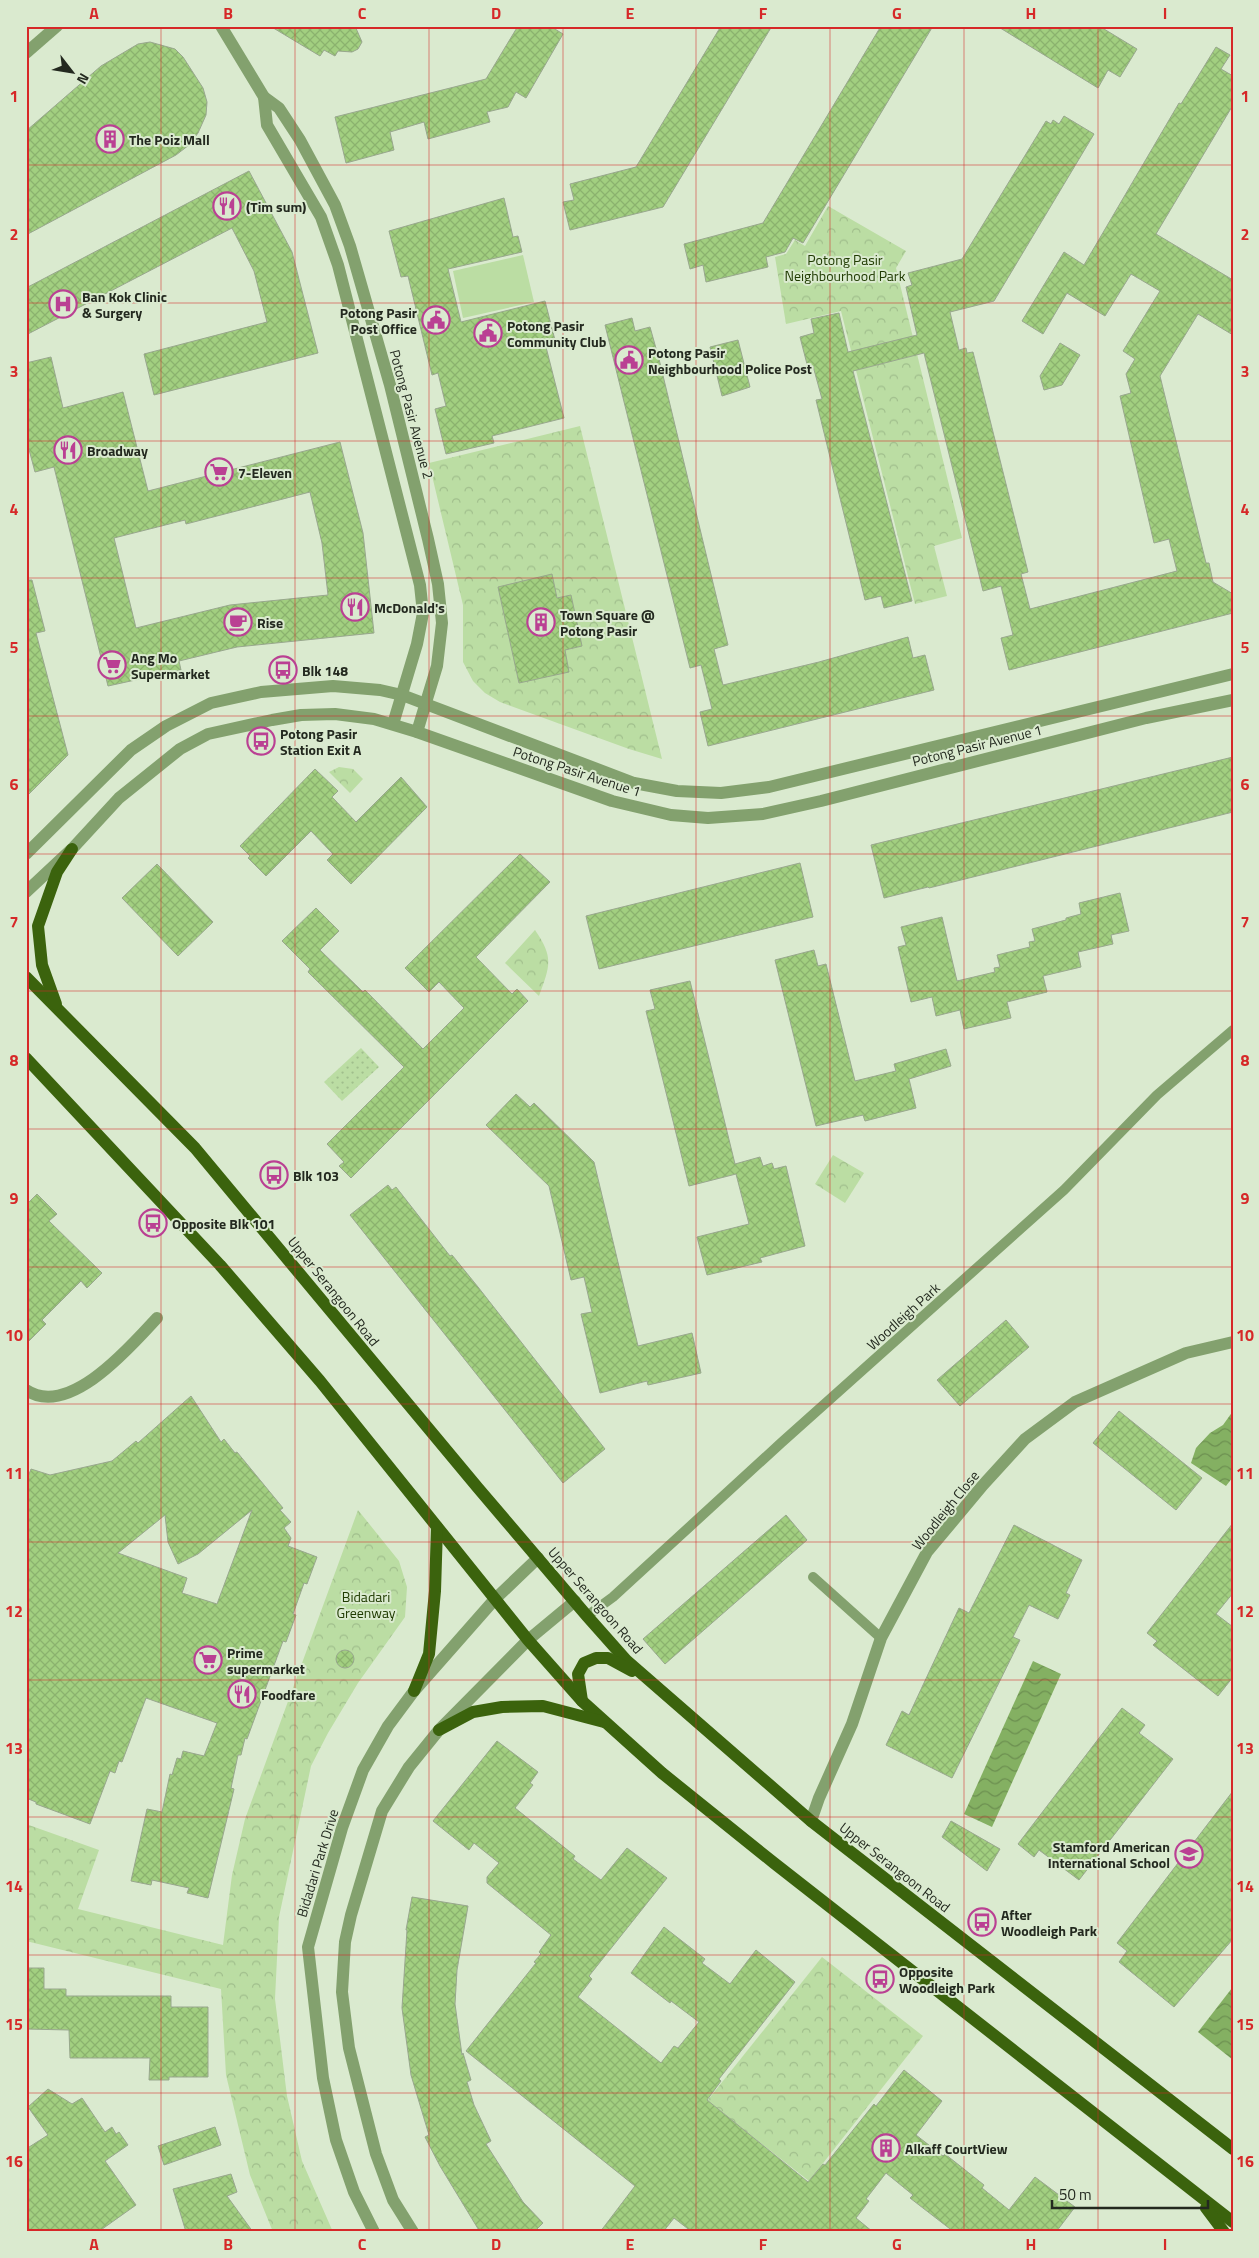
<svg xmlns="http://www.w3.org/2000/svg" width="1259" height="2258" font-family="'Titillium Web',sans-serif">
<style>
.grass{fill:url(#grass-dots)}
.forest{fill:url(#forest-crowns)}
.pitch{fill:#bbdda3}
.water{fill:url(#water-waves)}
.building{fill:url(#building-cross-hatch);stroke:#98a78d;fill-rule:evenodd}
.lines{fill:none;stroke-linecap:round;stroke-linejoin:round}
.service{stroke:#83a16e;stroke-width:10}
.minor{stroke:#83a16e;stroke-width:12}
.tertiary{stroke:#83a16e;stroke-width:12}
.primary{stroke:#3b630d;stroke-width:12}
.grid{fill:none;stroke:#d62828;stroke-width:1;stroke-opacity:0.55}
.labels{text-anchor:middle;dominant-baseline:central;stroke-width:4;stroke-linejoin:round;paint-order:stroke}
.poi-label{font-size:14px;font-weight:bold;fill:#23291f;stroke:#daeacf;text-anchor:start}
.park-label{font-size:14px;fill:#203b02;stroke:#daeacf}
.street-label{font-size:14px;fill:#23291f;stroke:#daeacf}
.neatline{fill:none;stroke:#d62828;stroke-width:2}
.grid-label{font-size:16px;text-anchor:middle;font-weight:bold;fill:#d62828}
</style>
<defs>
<pattern id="grass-dots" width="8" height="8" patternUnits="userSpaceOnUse" patternTransform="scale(1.25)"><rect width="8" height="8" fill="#bbdda3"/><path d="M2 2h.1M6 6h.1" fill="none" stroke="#a0be8c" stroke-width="1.8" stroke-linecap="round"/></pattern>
<pattern id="forest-crowns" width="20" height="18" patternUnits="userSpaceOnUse" patternTransform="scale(1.25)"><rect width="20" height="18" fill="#bbdda3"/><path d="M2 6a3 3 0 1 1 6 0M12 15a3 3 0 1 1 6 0" fill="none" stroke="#a0be8c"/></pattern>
<pattern id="water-waves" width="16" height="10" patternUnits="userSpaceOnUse" patternTransform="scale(1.25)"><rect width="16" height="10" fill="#84b062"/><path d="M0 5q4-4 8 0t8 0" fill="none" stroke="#6c8f50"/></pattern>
<pattern id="building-cross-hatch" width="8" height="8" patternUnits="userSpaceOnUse" patternTransform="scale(1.25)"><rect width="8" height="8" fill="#a2cf80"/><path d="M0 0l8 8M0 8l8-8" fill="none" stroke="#8bb26e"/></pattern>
</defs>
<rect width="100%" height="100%" fill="#daeacf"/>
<path class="grass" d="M361,1048L379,1067L342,1101L324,1082Z"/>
<g class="forest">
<path d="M828,206L906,251L896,268L962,538L934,546L947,596L915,604L841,311L786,324L775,257L786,254L795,240L805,246Z"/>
<path d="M580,426L662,759L629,749L500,702L485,693L473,681L463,662V605L429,463Z"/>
<path d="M339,767L353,769L363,779L350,793L329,772Z"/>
<path d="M535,930C554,958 550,965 539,996L505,963Z"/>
<path d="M833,1155L864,1173L845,1203L815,1184Z"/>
<path d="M358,1510L399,1561L407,1587L405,1617L358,1683L328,1733L311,1766L279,1917L275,1999L287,2096L302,2161L333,2232H273L250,2175L226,2075L221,1989L26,1941V1824L99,1850L78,1909L223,1945L232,1875L245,1819Z"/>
<path d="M822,1957L923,2036L809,2181L707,2101Z"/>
</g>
<path class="pitch" d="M523,255L534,302L463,318L453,271Z"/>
<g class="water">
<path d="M1233,1411V1477L1226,1486L1191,1463L1196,1448L1210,1433L1223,1425Z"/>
<path d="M1033,1661L1061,1674L992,1827L964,1814Z"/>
<path d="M1232,1988H1233V2060L1198,2032Z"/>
</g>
<g class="building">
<path d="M270,26H355L362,42L358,49L352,52L338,51L335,56L324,50L320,56Z"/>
<path d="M518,26H550L563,34L526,98L516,92L508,107L487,112L490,122L428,139L424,122L390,132L394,150L346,163L335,117L486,79Z"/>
<path d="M721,26H772L663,207L570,230L563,202L574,200L570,184L636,167Z"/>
<path d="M881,26H933L803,243L793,238L785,252L766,257L768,267L706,282L703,265L690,269L684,244L763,223Z"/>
<path d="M997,26H1099L1137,49L1120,77L1108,70L1098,88Z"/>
<path d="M150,42L175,49L183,57L203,88L207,102L206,115L198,133L189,145L176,155L26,235V131L101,66L138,44Z"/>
<path d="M1216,47L1230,55L1221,69L1233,76V105L1156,234L1233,280V335L1198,314L1160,376L1206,563H1209L1213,582L1233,594V613L1009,670L1001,638L1013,635L1001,586L983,591L924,353L853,371L912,601L884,608L881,596L865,600L816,400L822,399L813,366L808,368L800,337L814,333L811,319L839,313L848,352L917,335L906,287L912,285L908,273L962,259L1046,121L1051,124L1053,120L1059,124L1064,116L1094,134L994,301L950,312L959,350L966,348L967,353L973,352L1028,572L1021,574L1030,609L1177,571L1169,539L1154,543L1120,396L1131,393L1126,374L1135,359L1123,351L1160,291L1131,274L1105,316L1067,293L1043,334L1022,321L1064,252L1084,265L1179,103L1181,104Z"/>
<path d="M249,171L292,252L318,353L154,395L144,354L267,322L254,271L232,228L26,335V288Z"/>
<path d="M504,198L513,237L518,236L522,252L448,269L461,322L545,301L556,344L546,347L564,418L492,436L494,443L446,454L435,409L446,406L438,373L432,375L408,276L401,277L389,231Z"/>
<path d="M632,318L635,331L650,327L659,359L728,645L714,649L723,685L819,662L908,637L913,658L925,655L934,690L708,746L700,712L712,709L701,665L690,668L605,325Z"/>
<path d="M738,340L750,387L722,396L710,347Z"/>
<path d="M1060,343L1080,355L1062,385L1044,390L1040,376Z"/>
<path d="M51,357L63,408L123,392L148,491L340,442L363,533L374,633L237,647L179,661L181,670L108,686L54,467L35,472L26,438V363ZM310,492L322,543L328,595L230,605L136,628L114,538L185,520L186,524Z"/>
<path d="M552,574L557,598L571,595L582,646L565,650L569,672L519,683L498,587Z"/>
<path d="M26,580H32L45,631L36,633L68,755L26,797Z"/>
<path d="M1233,757V812L929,888L928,887L884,898L871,845Z"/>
<path d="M315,769L338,791L332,797L356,822L401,777L427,807L351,884L327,860L333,854L311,831L266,876L248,858L250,856L240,846Z"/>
<path d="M520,854L550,882L476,957L512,994L517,989L528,1001L351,1178L339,1166L344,1162L327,1144L404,1067L308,972L310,969L282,941L316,908L339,931L320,950L363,992L365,990L423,1049L464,1008L439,982L429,992L405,968Z"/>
<path d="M800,863L813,917L599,969L586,916Z"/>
<path d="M157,864L213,922L178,956L122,898Z"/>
<path d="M1120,893L1129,931L1111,935L1113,944L1078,952L1081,967L1043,976L1047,992L1007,1002L1011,1018L964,1029L960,1010L936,1016L932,997L911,1002L898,947L906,945L901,927L942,917L957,981L995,972L994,968L1000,967L997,955L1030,947L1029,942L1035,941L1032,929L1066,920V918L1081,914L1079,903Z"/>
<path d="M814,950L818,966L826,964L855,1081L896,1071L894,1064L946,1049L951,1066L909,1079L916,1108L865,1121L863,1115L816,1126L775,960Z"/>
<path d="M690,981L735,1164L760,1157L763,1166L772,1163L774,1169L786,1166L805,1246L760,1258L762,1262L707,1275L697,1237L749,1224L736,1174L689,1186L646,1011L655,1009L650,990Z"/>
<path d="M516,1094L530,1107L534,1103L594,1162L638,1346L692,1333L701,1373L648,1385L647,1381L600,1393L581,1314L592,1312L584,1277L571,1280L549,1186L486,1125Z"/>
<path d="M388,1185L392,1190L396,1187L450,1256L452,1255L478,1287L605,1449L563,1483L350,1215Z"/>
<path d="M37,1194L57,1214L49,1221L102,1273L87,1288L81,1281L42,1320L46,1324L26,1344V1205Z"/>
<path d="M1006,1320L1029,1347L960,1406L937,1380Z"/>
<path d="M191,1396L221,1442L224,1439L235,1453L237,1452L283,1508L280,1510L291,1522L284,1528L291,1538L288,1546L317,1557L307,1584L304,1583L293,1614L296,1615L286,1642L283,1641L247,1739L245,1738L241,1755H238L231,1788L234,1789L208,1898L187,1893L189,1888L152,1880L151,1885L131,1881L147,1809L162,1812L170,1774L172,1775L177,1758L181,1759L183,1751L204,1756L217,1723L146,1698L122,1762L119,1761L115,1773L110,1771L90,1824L36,1804V1802L26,1798V1482L31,1469L50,1475L112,1461L136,1441L138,1443ZM252,1510L217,1604L182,1593L187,1578L118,1553L165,1515L168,1542L178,1564L198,1554Z"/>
<path d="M1119,1411L1202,1478L1176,1510L1093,1443Z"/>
<path d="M786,1515L807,1540L665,1664L643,1639Z"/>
<path d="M1233,1523V1593L1216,1614L1233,1627V1677L1218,1696L1153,1645L1157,1641L1147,1633Z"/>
<path d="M1014,1525L1082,1560L1066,1593L1070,1595L1058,1619L1029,1605L1013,1637L1020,1640L952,1778L886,1745L902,1711L909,1715L959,1608L969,1613Z"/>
<circle cx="345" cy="1659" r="9"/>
<path d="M1122,1708L1145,1725L1139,1733L1173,1759L1079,1880L1039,1850L1034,1857L1018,1844Z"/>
<path d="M497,1741L538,1772L530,1783L533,1785L515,1808L575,1856L573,1859L601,1880L627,1848L667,1878L589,1976L592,1979L578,1997L661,2063L674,2046L678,2048L699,2022L671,2001L670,2003L631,1973L664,1927L705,1959L702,1963L730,1984L756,1950L795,1982L719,2079L721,2081L707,2100L808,2182L823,2164L825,2165L874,2104L876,2106L904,2070L942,2101L916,2135L943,2156L945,2154L984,2185L982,2188L1009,2210L1035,2177L1075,2207L1056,2232H954L910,2198L913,2195L886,2173L866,2199L869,2201L856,2218L873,2232H692L674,2218L663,2232H600L635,2186L466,2051L536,1963L534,1962L541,1954L539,1952L551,1935L487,1883V1877L499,1863L474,1843L469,1850L433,1821Z"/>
<path d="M1233,1791V1939L1174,2007L1119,1962L1127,1951L1117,1943Z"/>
<path d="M951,1821L1000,1849L987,1871L942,1837Z"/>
<path d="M412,1897L468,1906L457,1970L455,2004L462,2055L463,2053L471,2080L467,2082L474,2105L491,2141L486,2144L523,2202L543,2223L534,2232H480L440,2166L425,2137L429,2135L411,2075L402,2008L407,1930H406Z"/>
<path d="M26,1968H44V1989H66V1996H171V2007H208V2077H169V2080H149L150,2058H70L69,2030L26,2029Z"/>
<path d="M48,2089L72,2104L82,2098L105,2132L112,2127L116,2134L119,2132L128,2145L105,2161L136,2205L98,2232H26V2149L48,2135L28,2107Z"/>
<path d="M215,2127L221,2145L164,2165L158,2146Z"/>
<path d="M231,2174L237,2192L227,2196L253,2232H186L173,2189Z"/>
</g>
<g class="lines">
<g class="service">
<path d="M813,1577L881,1638"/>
<path d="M587,1616L613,1597L781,1443L1064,1190L1157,1095L1233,1030"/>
</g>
<g class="minor">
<path d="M221,26L264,97L279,108L300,140L335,205L350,246L390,385L428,539L438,584L442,623L437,666L417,732"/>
<path d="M26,53L57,26"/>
<path d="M264,97L267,125L321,217L338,265L420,585L423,613L417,644L393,724"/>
<path d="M26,854L131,750L166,726L211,703L261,692L333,686L380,690L402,695L634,783L677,791L721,793L769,787L1233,674"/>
<path d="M26,892L72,849L119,798L180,749L208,734L272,720L301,715L335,714L374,719L417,732L612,801L671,815L708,818L763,814L821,801L1146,718L1233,700"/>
<path d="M26,1390C69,1419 131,1346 157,1318"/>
<path d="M811,1821L819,1798L852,1724L881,1638L927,1552L983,1485L1025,1439L1075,1402L1186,1353L1233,1342"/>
</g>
<g class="tertiary">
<path d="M374,2232L354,2192L336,2140L323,2078L308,1947L342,1828L363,1770L388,1726L414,1691L495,1599L538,1558"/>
<path d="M413,2232L393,2200L376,2154L349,2048L342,1992L345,1942L351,1915L382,1811L409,1767L439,1730L528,1640L575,1601"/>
</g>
<g class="primary">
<path d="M26,977L195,1148L478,1488L587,1616L626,1660L811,1821L1233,2149"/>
<path d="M56,1004L42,965L38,926L57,872L72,849"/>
<path d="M26,1058L220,1265L320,1381L528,1640L582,1701L662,1773L774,1863L1233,2222"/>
<path d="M414,1691L429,1654L435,1591L437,1527"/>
<path d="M582,1701L578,1674L584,1663L596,1658H608L632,1671"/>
<path d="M439,1730L473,1712L502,1707L543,1706L604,1722"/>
<path d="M1206,2208L1224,2232"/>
</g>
</g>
<path class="grid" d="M161,26V2232M295,26V2232M429,26V2232M563,26V2232M696,26V2232M830,26V2232M964,26V2232M1098,26V2232M26,165H1233M26,303H1233M26,441H1233M26,578H1233M26,716H1233M26,854H1233M26,991H1233M26,1129H1233M26,1267H1233M26,1404H1233M26,1542H1233M26,1680H1233M26,1817H1233M26,1955H1233M26,2093H1233"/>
<defs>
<g id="building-ring" transform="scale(1.4375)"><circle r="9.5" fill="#daeacf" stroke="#ba4093" stroke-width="1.5"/><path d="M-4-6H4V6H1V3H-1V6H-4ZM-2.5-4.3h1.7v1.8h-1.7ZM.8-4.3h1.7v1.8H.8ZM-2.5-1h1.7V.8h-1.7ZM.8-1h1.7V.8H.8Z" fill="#ba4093"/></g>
<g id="restaurant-ring" transform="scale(1.4375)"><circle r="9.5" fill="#daeacf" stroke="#ba4093" stroke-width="1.5"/><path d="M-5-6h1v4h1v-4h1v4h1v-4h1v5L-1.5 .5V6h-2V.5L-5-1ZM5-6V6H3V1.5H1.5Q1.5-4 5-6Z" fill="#ba4093"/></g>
<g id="hospital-ring" transform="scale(1.4375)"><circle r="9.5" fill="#daeacf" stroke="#ba4093" stroke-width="1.5"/><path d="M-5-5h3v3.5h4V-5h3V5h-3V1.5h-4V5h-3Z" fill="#ba4093"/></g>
<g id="civic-ring" transform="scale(1.4375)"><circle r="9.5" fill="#daeacf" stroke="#ba4093" stroke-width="1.5"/><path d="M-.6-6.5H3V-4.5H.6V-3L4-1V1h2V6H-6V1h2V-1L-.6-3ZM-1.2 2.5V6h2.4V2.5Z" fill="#ba4093"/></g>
<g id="supermarket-ring" transform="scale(1.4375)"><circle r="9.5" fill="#daeacf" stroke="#ba4093" stroke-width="1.5"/><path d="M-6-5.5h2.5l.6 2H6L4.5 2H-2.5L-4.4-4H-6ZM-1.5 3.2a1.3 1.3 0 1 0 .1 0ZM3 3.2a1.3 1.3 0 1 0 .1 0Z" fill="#ba4093"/></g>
<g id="cafe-ring" transform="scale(1.4375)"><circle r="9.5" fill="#daeacf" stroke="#ba4093" stroke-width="1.5"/><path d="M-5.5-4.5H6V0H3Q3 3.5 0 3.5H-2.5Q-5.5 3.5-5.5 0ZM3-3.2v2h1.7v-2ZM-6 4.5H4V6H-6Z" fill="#ba4093"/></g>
<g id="bus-ring" transform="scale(1.4375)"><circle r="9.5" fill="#daeacf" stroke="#ba4093" stroke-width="1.5"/><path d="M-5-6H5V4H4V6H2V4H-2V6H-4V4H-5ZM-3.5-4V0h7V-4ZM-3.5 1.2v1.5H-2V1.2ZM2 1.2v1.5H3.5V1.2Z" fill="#ba4093"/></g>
<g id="school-ring" transform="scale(1.4375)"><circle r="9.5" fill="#daeacf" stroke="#ba4093" stroke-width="1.5"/><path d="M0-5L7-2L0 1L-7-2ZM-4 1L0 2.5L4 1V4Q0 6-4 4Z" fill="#ba4093"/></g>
</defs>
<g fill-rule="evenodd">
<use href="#building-ring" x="110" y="139"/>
<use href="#restaurant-ring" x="227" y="206"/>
<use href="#hospital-ring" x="63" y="304"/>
<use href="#civic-ring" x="436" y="320"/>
<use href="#civic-ring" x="488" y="333"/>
<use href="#civic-ring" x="629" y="360"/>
<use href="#restaurant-ring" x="68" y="450"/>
<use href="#supermarket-ring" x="219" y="472"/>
<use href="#restaurant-ring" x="355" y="607"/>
<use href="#cafe-ring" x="238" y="622"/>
<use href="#building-ring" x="541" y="622"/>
<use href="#supermarket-ring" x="112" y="665"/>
<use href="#bus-ring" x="283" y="670"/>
<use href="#bus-ring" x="261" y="741"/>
<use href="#bus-ring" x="274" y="1175"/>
<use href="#bus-ring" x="153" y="1223"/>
<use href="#supermarket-ring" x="208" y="1660"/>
<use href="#restaurant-ring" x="242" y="1694"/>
<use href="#school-ring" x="1189" y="1854"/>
<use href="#bus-ring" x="982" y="1922"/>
<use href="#bus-ring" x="880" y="1979"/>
<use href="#building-ring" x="886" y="2148"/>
</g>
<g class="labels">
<g class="poi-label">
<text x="129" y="139">The Poiz Mall</text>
<text x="246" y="206">(Tim sum)</text>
<text x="82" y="296">Ban Kok Clinic<tspan x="82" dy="16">&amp; Surgery</tspan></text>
<text x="417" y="312" text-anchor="end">Potong Pasir<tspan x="417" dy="16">Post Office</tspan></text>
<text x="507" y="325">Potong Pasir<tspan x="507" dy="16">Community Club</tspan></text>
<text x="648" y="352">Potong Pasir<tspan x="648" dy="16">Neighbourhood Police Post</tspan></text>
<text x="87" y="450">Broadway</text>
<text x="238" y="472">7-Eleven</text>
<text x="374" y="607">McDonald's</text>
<text x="560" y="614">Town Square @<tspan x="560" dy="16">Potong Pasir</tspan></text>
<text x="257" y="622">Rise</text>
<text x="131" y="657">Ang Mo<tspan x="131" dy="16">Supermarket</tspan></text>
<text x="302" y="670">Blk 148</text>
<text x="280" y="733">Potong Pasir<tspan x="280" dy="16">Station Exit A</tspan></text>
<text x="293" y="1175">Blk 103</text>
<text x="172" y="1223">Opposite Blk 101</text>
<text x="227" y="1652">Prime<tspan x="227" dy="16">supermarket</tspan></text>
<text x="261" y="1694">Foodfare</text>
<text x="1170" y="1846" text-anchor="end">Stamford American<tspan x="1170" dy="16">International School</tspan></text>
<text x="1001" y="1914">After<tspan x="1001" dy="16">Woodleigh Park</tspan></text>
<text x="899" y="1971">Opposite<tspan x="899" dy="16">Woodleigh Park</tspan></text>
<text x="905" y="2148">Alkaff CourtView</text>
</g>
<g class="park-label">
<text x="845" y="259">Potong Pasir<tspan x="845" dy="16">Neighbourhood Park</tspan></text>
<text x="366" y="1596">Bidadari<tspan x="366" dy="16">Greenway</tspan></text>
</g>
<g class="street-label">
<text transform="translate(412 414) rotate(75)">Potong Pasir Avenue 2</text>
<text transform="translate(977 745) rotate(-14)">Potong Pasir Avenue 1</text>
<text transform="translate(577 771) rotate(18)">Potong Pasir Avenue 1</text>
<text transform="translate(334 1291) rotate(51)">Upper Serangoon Road</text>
<text transform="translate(903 1316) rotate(-42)">Woodleigh Park</text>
<text transform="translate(945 1510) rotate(-51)">Woodleigh Close</text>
<text transform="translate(596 1600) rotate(49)">Upper Serangoon Road</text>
<text transform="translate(317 1863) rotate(-73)">Bidadari Park Drive</text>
<text transform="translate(895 1867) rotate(38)">Upper Serangoon Road</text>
</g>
</g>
<rect width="1259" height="2258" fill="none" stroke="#daeacf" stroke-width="55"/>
<g transform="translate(72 72) rotate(121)" stroke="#daeacf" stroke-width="4" paint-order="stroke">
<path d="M0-4L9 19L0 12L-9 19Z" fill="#23291f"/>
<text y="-8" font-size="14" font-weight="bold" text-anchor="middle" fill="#23291f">N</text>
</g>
<path d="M1052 2200v8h156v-8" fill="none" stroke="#23291f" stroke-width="2.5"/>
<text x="1059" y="2200" font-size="15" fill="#23291f" stroke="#daeacf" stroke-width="4" paint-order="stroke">50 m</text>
<rect x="28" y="28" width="1204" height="2202" class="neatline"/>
<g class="grid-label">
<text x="94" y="19">A</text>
<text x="228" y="19">B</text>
<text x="362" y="19">C</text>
<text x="496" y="19">D</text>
<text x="630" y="19">E</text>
<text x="763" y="19">F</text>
<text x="897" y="19">G</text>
<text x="1031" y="19">H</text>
<text x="1165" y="19">I</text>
<text x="14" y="102">1</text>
<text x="1245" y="102">1</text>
<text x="14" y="240">2</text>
<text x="1245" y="240">2</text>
<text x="14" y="377">3</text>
<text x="1245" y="377">3</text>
<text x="14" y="515">4</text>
<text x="1245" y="515">4</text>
<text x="14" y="653">5</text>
<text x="1245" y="653">5</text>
<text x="14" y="790">6</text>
<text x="1245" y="790">6</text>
<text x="14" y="928">7</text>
<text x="1245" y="928">7</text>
<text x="14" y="1066">8</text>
<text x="1245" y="1066">8</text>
<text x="14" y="1204">9</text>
<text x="1245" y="1204">9</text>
<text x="14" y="1341">10</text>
<text x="1245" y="1341">10</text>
<text x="14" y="1479">11</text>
<text x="1245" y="1479">11</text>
<text x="14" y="1617">12</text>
<text x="1245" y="1617">12</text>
<text x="14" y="1754">13</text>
<text x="1245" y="1754">13</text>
<text x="14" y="1892">14</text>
<text x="1245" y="1892">14</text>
<text x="14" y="2030">15</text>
<text x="1245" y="2030">15</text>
<text x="14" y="2167">16</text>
<text x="1245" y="2167">16</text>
<text x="94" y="2250">A</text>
<text x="228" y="2250">B</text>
<text x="362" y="2250">C</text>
<text x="496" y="2250">D</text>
<text x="630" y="2250">E</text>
<text x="763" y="2250">F</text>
<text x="897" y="2250">G</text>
<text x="1031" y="2250">H</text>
<text x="1165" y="2250">I</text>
</g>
</svg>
